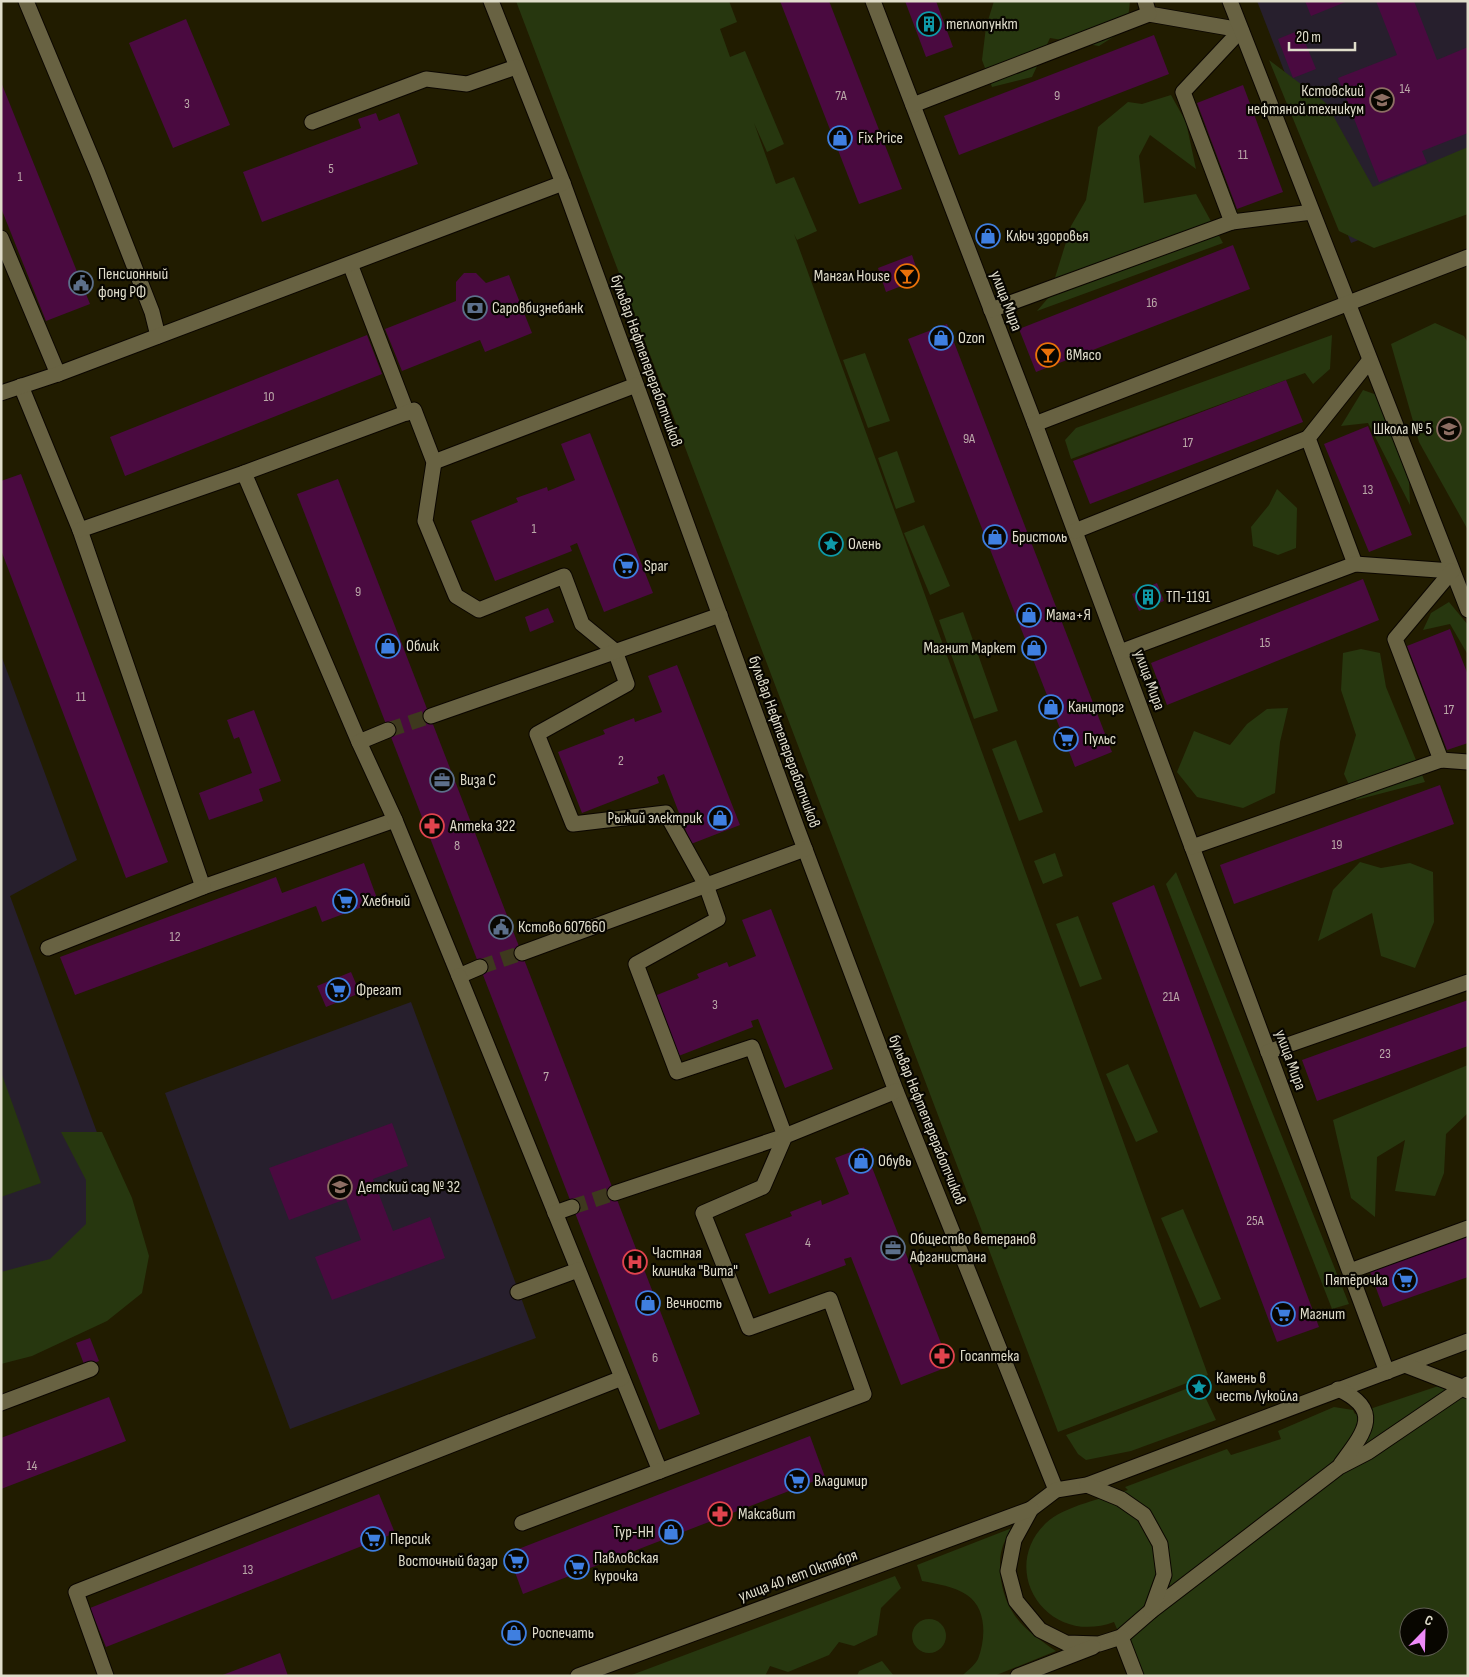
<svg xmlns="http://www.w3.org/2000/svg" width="1469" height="1677" font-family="'Sofia Sans Condensed',sans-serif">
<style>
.education{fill:#271f2d}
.green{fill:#27370f;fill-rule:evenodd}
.building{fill:#4a0a40}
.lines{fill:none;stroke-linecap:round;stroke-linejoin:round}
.minor-tunnel{stroke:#3e391e;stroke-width:15;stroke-dasharray:15 8;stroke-linecap:butt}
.minor-casing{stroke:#0b0600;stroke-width:17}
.minor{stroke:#686242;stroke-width:15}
.labels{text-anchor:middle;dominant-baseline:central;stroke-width:4.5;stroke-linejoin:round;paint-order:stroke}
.number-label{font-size:14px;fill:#baa8a8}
.poi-label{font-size:16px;fill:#e0ddcb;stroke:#080600;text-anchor:start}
.street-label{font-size:16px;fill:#e0ddcb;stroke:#080600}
</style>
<rect width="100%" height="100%" fill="#211c00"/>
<g class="education">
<path d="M1257,1H1468V198L1351,243Z"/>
<path d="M1,655L77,860L10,896L138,1244L1,1296Z"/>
<path d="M411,1002L536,1338L290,1429L165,1093Z"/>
</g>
<g class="green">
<path d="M516,1H729L737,22L720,29L730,57L745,51L784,144L767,152L754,123L776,184L794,177L817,231L797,240L794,234L1208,1375L1058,1432Z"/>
<path d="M994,1H1130L1127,28L1099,46L1050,38L1032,77L992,87L982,60L986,27Z"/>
<path d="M1269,60L1326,103L1373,187L1468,147V214L1374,248L1339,231Z"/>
<path d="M1171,95L1186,122L1196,169L1150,135L1139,156L1144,203L1196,194L1223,243L1037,311L1049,297L1071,226L1086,200L1098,127L1128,102L1142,104Z"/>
<path d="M1435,323L1464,336L1468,343V530L1419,442L1391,344Z"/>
<path d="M1332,335L1330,369L1313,384L1305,373L1071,459L1065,440L1076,428Z"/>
<path d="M865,353L890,421L868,428L843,360Z"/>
<path d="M1363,390L1377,395L1409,481L1410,505L1368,423L1341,426Z"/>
<path d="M897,451L915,502L896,509L878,458Z"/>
<path d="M1277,489L1297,508L1296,548L1278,555L1253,546L1251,527L1269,505Z"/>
<path d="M924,525L950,586L930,595L904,533Z"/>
<path d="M1449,602L1468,625V655L1450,624L1423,630L1431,613Z"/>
<path d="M963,612L998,711L974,719L939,620Z"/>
<path d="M1361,649L1380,653L1386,687L1425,782L1356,800L1344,774L1356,735L1341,690L1343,653Z"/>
<path d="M1288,708L1280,742L1275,793L1243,808L1197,797L1177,772L1194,731L1230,745L1247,724L1267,709Z"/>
<path d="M1016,740L1043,812L1019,821L992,749Z"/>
<path d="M1055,853L1063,876L1043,884L1034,861Z"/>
<path d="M1360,862L1381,868L1410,863L1433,872L1434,922L1415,968L1381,956L1372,913L1318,941L1333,890Z"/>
<path d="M1176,872L1349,1304L1332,1309L1166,884Z"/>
<path d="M1078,916L1102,979L1080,987L1056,924Z"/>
<path d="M1128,1064L1158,1132L1136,1142L1106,1074Z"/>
<path d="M1468,1065V1113L1446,1134L1444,1173L1435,1196L1395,1191L1405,1140L1377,1157L1375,1217L1351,1198L1333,1120Z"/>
<path d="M1,1072L41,1183L1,1197Z"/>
<path d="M61,1132H102L132,1198L149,1256L142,1293L107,1321L32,1356L1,1364V1272L50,1259L86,1224V1180Z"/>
<path d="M1183,1209L1221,1299L1200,1308L1161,1218Z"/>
<path d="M1468,1376V1676H1137L1114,1622C1047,1647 997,1570 1046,1523C1064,1506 1105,1498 1128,1490L1125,1487L1227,1449L1231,1455L1281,1439L1278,1431L1334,1407L1353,1410L1355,1414ZM1409,1617H1439V1647H1409Z"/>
<path d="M1199,1384L1216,1420L1131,1451L1086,1460L1078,1454L1066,1435Z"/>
<path d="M1012,1528C1009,1534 1004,1541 1002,1549C999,1558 1000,1570 1001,1580C1007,1617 1027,1631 1056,1651L994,1676H962C967,1671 975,1665 978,1659C986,1639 987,1608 967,1595C954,1586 937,1584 922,1581L917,1565Z"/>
<path d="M895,1576L901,1588L881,1608L877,1635L854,1646L839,1642L829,1655L788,1672L770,1666L765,1676H629Z"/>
<circle cx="929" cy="1636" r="17"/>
<path d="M882,1661L894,1676H857L859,1671Z"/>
</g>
<g class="building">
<path d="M780,1H829L902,189L859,204Z"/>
<path d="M905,1H936L953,47L926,57Z"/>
<path d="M1305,1H1348L1311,16Z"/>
<path d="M1376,1H1414L1437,60L1468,47V133L1422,151L1427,163L1379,182L1338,78L1397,55Z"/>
<path d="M186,19L230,125L173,148L129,43Z"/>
<path d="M1300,30L1316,69L1293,78L1278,39Z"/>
<path d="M1154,35L1169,74L959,155L944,116Z"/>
<path d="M1,82L90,304L46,321L1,208Z"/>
<path d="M1243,85L1283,192L1237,209L1197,103Z"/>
<path d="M376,113L379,121L399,113L418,164L262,222L243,172L361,128L358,119Z"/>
<path d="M1233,245L1250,289L1036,372L1019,329Z"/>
<path d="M912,255L920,279L886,292L878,268Z"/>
<path d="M464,273H476L486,283L509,275L532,333L485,352L480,340L402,371L385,329L456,301V282Z"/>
<path d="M947,324L1112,752L1075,767L908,339Z"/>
<path d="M367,335L382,374L125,476L110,437Z"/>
<path d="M1286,380L1303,422L1090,504L1073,461Z"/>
<path d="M1368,426L1412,535L1369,552L1324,444Z"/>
<path d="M590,433L653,593L604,612L577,543L570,546L572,551L495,581L471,521L518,502L516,498L547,487L548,491L575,480L561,444Z"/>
<path d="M21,474L168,862L126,878L1,550V481Z"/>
<path d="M338,479L700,1414L659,1430L297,494Z"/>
<path d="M1363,579L1379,620L1167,705L1151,663Z"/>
<path d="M1157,583L1164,601L1139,611L1132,594Z"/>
<path d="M548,608L554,622L530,632L525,617Z"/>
<path d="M1450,629L1468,675V743L1447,750L1407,646Z"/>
<path d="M677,665L740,825L691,844L664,774L657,777L659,783L582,813L558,752L605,734L603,730L634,718L635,722L662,712L648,676Z"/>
<path d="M254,710L281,781L259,789L263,801L209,820L199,793L252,773L239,737L234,739L227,720Z"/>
<path d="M1440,785L1454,824L1234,904L1220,865Z"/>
<path d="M364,863L378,901L322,922L316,906L75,995L60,957L276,877L282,893Z"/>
<path d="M1154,885L1319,1327L1277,1342L1112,903Z"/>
<path d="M771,909L833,1069L785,1088L758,1019L751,1021L753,1027L676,1057L652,997L699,978L697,974L727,962L729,967L756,956L742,920Z"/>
<path d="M351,972L360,993L326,1007L317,986Z"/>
<path d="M1468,1000V1046L1317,1101L1302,1060Z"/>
<path d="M392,1123L408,1166L373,1179L393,1231L430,1217L445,1258L332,1300L315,1257L361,1240L346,1199L289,1220L269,1168Z"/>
<path d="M864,1147L950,1366L901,1385L851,1257L844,1259L846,1265L769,1294L745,1234L792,1216L790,1212L821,1200L822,1205L849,1194L835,1158Z"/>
<path d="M1468,1233V1277L1383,1307L1369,1269Z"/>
<path d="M90,1338L99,1361L85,1367L76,1343Z"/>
<path d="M109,1397L126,1441L1,1489V1438Z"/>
<path d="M810,1436L825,1477L523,1594L508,1553Z"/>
<path d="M379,1494L395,1533L106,1647L90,1608Z"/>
<path d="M280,1653L288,1676H220Z"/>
</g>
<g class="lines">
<g class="minor-tunnel">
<path d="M388,730L431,716"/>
<path d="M480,967L522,953"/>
<path d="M572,1207L615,1193"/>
</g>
<g class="minor-casing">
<g id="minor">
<path d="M26,1L97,171L152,312L158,336"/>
<path d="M491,1L563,183L797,828L896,1091L1056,1490"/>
<path d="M873,1L1035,424L1387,1372"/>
<path d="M1145,1L1149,14L1241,30L1183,92L1232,222L1312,212"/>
<path d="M1230,1L1468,610"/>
<path d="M913,105L1149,14"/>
<path d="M312,122L426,79L467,84L516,67"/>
<path d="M1,238L58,374"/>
<path d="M350,264L407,413"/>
<path d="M991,310L1232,222"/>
<path d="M21,386L80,530L203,887L395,820"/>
<path d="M1,393L58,374L563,183"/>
<path d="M1035,424L1468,257"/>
<path d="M434,462L636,385"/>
<path d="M244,473L414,410L434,462L425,521L456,596L479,610L564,576L582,624L615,651L627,684L537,734L573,824L666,813L706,885L718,919L636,964L677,1072L752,1047L785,1136L615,1193"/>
<path d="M80,530L244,473L359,742"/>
<path d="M1075,531L1308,438"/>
<path d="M1355,564L1308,438L1370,360"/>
<path d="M1120,652L1355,564L1452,571"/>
<path d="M431,716L720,615"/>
<path d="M388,730L359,742L395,820L459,976L480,967"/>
<path d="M1441,760L1395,639L1452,571"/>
<path d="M1192,847L1441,760L1468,762"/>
<path d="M48,948L203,887"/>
<path d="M522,953L805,849"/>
<path d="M459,976L660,1471L864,1394L830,1299L749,1328L703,1213L763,1187L785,1136L896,1091"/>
<path d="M1268,1052L1468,982"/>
<path d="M555,1213L572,1207"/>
<path d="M1350,1271L1468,1228"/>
<path d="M518,1292L578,1270"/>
<path d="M1468,1341L1087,1485L1056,1490L1031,1509L1014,1540L1008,1571L1016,1601L1040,1630L1066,1643L1099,1644L1121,1637L1151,1611L1339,1467L1368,1452L1468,1384"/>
<path d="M1405,1365L1462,1387L1468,1391"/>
<path d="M1338,1389C1384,1410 1364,1433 1341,1464"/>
<path d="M1,1403L91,1369"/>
<path d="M1087,1485L1121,1499L1144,1515L1160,1544L1164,1575L1151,1611"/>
<path d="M522,1523L660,1471"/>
<path d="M1121,1637L1136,1676"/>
<path d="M106,1676L76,1592L622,1378"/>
<path d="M578,1676L1031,1509"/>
<path d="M1018,1676L1093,1647"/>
</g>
</g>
<use href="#minor" class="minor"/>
</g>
<defs>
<g id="building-ring" transform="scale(1.25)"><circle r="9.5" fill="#080600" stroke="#0f9aa8" stroke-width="1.5"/><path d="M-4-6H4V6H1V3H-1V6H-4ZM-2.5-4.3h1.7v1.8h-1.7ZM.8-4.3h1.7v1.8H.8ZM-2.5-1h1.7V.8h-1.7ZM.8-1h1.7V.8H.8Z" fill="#0f9aa8"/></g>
<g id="university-ring" transform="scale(1.25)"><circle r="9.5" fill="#080600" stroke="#8d6e63" stroke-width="1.5"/><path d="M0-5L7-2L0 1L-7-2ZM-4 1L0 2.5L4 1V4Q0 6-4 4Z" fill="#8d6e63"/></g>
<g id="shop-ring" transform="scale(1.25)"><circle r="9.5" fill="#080600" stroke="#3f7fe0" stroke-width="1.5"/><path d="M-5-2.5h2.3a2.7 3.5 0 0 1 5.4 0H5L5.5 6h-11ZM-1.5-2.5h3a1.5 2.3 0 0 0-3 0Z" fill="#3f7fe0"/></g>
<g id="bar-ring" transform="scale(1.25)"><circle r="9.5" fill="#080600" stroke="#e8710a" stroke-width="1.5"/><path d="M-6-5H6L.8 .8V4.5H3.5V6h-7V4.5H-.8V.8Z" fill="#e8710a"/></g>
<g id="civic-ring" transform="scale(1.25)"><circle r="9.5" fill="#080600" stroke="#5c6f8a" stroke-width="1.5"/><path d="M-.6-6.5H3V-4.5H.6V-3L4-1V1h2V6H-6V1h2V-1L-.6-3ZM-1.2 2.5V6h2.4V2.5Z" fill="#5c6f8a"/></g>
<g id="bank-ring" transform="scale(1.25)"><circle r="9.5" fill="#080600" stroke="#5c6f8a" stroke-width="1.5"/><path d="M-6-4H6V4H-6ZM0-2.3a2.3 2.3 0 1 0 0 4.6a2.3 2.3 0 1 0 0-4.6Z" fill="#5c6f8a"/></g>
<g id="school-ring" transform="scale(1.25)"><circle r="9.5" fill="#080600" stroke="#8d6e63" stroke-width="1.5"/><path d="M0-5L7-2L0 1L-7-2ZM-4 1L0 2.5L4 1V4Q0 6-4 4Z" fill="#8d6e63"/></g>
<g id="sight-ring" transform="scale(1.25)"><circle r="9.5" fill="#080600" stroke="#0f9aa8" stroke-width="1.5"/><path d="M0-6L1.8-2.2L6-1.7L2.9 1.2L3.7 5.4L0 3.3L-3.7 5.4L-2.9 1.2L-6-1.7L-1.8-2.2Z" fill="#0f9aa8"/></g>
<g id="supermarket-ring" transform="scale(1.25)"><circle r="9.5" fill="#080600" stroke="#3f7fe0" stroke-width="1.5"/><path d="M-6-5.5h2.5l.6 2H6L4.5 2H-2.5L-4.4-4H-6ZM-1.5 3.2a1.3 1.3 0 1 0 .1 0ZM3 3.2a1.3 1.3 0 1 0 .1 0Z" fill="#3f7fe0"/></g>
<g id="office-ring" transform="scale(1.25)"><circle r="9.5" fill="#080600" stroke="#5c6f8a" stroke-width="1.5"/><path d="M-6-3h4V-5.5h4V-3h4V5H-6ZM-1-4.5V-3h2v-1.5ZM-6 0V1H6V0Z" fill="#5c6f8a"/></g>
<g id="pharmacy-ring" transform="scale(1.25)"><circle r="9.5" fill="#080600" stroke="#e0444e" stroke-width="1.5"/><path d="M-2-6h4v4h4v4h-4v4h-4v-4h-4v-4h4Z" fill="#e0444e"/></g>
<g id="hospital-ring" transform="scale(1.25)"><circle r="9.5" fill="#080600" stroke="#e0444e" stroke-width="1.5"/><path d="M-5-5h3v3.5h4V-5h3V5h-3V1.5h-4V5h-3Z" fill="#e0444e"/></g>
</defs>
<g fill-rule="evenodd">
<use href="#building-ring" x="929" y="24"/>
<use href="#university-ring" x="1382" y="100"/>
<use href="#shop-ring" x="840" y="138"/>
<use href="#shop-ring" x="988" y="236"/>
<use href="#bar-ring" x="907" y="276"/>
<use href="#civic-ring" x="81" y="283"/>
<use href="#bank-ring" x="475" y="308"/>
<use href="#shop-ring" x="941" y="338"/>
<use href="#bar-ring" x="1048" y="355"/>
<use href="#school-ring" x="1449" y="429"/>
<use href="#shop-ring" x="995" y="537"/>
<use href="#sight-ring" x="831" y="544"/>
<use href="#supermarket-ring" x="626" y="566"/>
<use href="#building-ring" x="1148" y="597"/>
<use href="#shop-ring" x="1029" y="615"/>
<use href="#shop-ring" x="388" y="646"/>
<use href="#shop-ring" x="1034" y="648"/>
<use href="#shop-ring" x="1051" y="707"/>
<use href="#supermarket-ring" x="1066" y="739"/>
<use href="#office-ring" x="442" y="780"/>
<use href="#shop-ring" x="720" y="818"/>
<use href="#pharmacy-ring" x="432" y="826"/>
<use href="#supermarket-ring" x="345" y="901"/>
<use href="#civic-ring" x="501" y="927"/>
<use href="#supermarket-ring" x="338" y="990"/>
<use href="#shop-ring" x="861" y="1161"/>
<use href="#school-ring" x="340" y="1187"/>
<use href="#office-ring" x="893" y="1248"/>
<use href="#hospital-ring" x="635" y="1262"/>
<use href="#supermarket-ring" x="1405" y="1280"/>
<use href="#shop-ring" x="648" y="1303"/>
<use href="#supermarket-ring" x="1283" y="1314"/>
<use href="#pharmacy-ring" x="942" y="1356"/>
<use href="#sight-ring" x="1199" y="1387"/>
<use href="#supermarket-ring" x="797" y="1481"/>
<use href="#pharmacy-ring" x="720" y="1514"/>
<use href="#shop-ring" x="671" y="1532"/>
<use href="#supermarket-ring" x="373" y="1539"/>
<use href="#supermarket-ring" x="516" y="1561"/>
<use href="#supermarket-ring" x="577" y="1567"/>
<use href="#shop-ring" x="514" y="1633"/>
</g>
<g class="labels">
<g class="number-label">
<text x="1405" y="88">14</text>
<text x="841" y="95">7А</text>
<text x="1057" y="95">9</text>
<text x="187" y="103">3</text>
<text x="1243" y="154">11</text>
<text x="331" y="168">5</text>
<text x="20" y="176">1</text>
<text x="1152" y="302">16</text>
<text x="269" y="396">10</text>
<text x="969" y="438">9А</text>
<text x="1188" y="442">17</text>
<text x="1368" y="489">13</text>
<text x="534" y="528">1</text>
<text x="358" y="591">9</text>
<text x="1265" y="642">15</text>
<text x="81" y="696">11</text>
<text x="1449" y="709">17</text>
<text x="621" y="760">2</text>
<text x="1337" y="844">19</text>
<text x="457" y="845">8</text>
<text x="175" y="936">12</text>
<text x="1171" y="996">21А</text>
<text x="715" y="1004">3</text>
<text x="1385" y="1053">23</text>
<text x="546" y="1076">7</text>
<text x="1255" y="1220">25А</text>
<text x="808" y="1242">4</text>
<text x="655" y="1357">6</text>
<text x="32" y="1465">14</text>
<text x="248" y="1569">13</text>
</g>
<g class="poi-label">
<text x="946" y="24">теплопункт</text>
<text x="1364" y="91" text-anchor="end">Кстовский<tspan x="1364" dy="18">нефтяной техникум</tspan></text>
<text x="858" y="138">Fix Price</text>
<text x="1006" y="236">Ключ здоровья</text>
<text x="98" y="274">Пенсионный<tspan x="98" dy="18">фонд РФ</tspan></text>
<text x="890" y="276" text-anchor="end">Мангал House</text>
<text x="492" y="308">Саровбизнебанк</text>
<text x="958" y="338">Ozon</text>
<text x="1066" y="355">вМясо</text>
<text x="1432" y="429" text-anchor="end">Школа № 5</text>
<text x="1012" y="537">Бристоль</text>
<text x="848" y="544">Олень</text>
<text x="644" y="566">Spar</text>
<text x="1166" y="597">ТП-1191</text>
<text x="1046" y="615">Мама+Я</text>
<text x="406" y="646">Облик</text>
<text x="1016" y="648" text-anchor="end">Магнит Маркет</text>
<text x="1068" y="707">Канцторг</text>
<text x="1084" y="739">Пульс</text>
<text x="460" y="780">Виза С</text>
<text x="702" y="818" text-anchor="end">Рыжий электрик</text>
<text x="450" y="826">Аптека 322</text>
<text x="362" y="901">Хлебный</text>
<text x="518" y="927">Кстово 607660</text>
<text x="356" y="990">Фрегат</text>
<text x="878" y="1161">Обувь</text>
<text x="358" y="1187">Детский сад № 32</text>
<text x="910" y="1239">Общество ветеранов<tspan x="910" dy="18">Афганистана</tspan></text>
<text x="652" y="1253">Чаcтная<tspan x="652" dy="18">клиника "Вита"</tspan></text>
<text x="1388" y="1280" text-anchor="end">Пятёрочка</text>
<text x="666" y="1303">Вечность</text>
<text x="1300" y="1314">Магнит</text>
<text x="960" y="1356">Госаптека</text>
<text x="1216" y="1378">Камень в<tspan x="1216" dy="18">честь Лукойла</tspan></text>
<text x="814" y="1481">Владимир</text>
<text x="738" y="1514">Максавит</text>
<text x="654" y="1532" text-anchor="end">Тур-НН</text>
<text x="390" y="1539">Персик</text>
<text x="594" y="1558">Павловская<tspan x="594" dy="18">курочка</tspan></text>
<text x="498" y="1561" text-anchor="end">Восточный базар</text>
<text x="532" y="1633">Роспечать</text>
</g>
<g class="street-label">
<text transform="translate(1006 301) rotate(69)">улица Мира</text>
<text transform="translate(646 361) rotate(70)">бульвар Нефтепереработчиков</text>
<text transform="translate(1149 680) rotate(70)">улица Мира</text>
<text transform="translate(784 742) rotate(70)">бульвар Нефтепереработчиков</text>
<text transform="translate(1290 1060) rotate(70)">улица Мира</text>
<text transform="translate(927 1120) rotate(68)">бульвар Нефтепереработчиков</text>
<text transform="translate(798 1576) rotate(-20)">улица 40 лет Октября</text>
</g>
</g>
<rect width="1469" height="1677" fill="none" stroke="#e0ddcb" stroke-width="5"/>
<g transform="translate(1424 1632) rotate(23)"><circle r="24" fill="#080600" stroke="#5e5c51"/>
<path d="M0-4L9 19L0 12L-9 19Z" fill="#ee8bf8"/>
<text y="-8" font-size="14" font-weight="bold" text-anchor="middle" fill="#e0ddcb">С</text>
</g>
<path d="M1289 42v8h66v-8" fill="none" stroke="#e0ddcb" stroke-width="2.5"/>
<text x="1296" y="42" font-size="15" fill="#e0ddcb" stroke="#080600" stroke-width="4" paint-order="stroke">20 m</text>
</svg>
